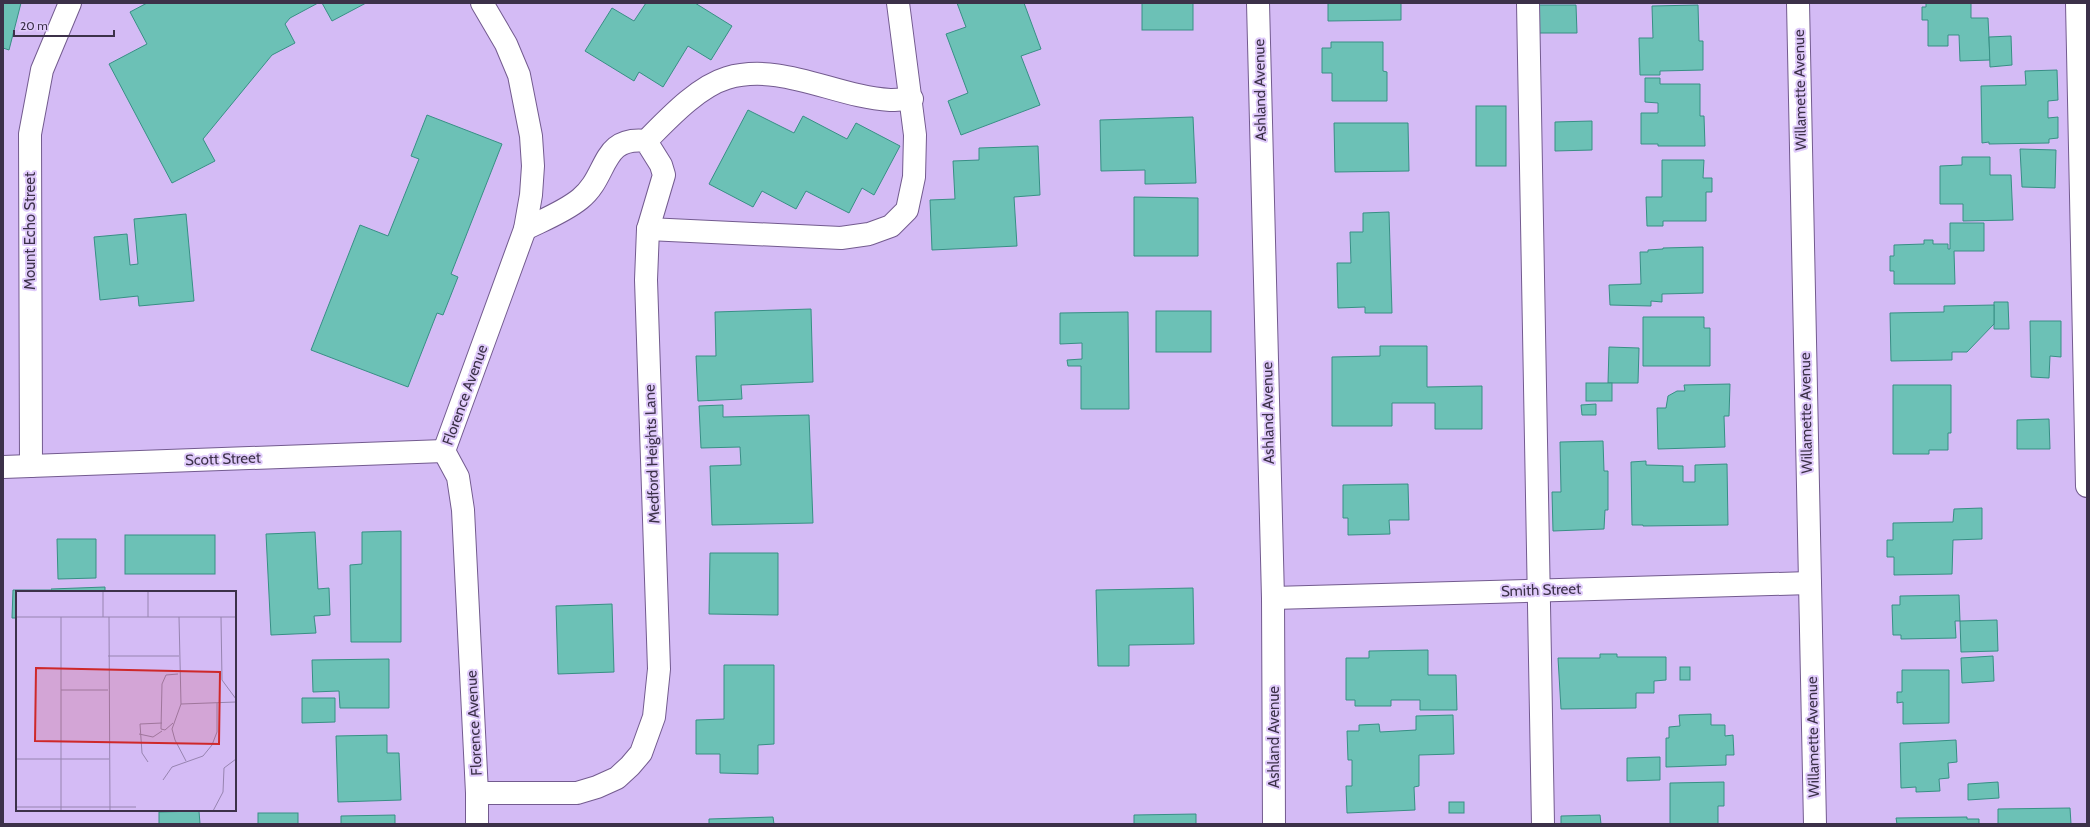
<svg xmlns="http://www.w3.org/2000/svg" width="2090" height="827" font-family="Cabin,sans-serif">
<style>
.building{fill:#6cc1b6;stroke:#388f85}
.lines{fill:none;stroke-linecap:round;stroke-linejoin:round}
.minor-casing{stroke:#735b8f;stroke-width:24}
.minor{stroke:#fff;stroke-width:22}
.labels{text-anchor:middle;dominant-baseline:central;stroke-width:4;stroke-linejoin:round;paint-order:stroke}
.street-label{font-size:15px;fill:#3c3149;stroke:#dfcafa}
.inset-road{fill:none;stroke:#9784b0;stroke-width:1}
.view{fill:#ce282a;fill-opacity:0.15;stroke:#ce282a;stroke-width:2}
.inset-edge{fill:none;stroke:#3c3149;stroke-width:2}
</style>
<rect width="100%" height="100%" fill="#d4bbf5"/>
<g class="building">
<path d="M3,3H21L9,50L3,48Z"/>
<path d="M147,3H318L290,18L285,24L295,43L272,55L203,139L215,161L172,183L109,64L147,44L130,12Z"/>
<path d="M322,3H366L332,21Z"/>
<path d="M646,3H695L732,26L711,60L688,46L663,87L639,72L634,81L585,51L612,8L634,21Z"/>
<path d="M957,3H1024L1041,49L1021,56L1040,105L961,135L948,101L968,93L946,34L966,27Z"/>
<rect x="1142" y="3" width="51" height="27"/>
<path d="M1328,3H1401V20L1328,21Z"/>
<path d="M1926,3H1971V18H1988L1990,60L1960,61L1959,35H1948V46H1928V20H1922V7H1926Z"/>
<path d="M1539,5H1576L1577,33H1539Z"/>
<path d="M1698,5L1699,41H1703V70L1660,71V75H1640L1639,38H1653L1652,6Z"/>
<path d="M2011,36L2012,65L1990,67L1989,37Z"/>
<path d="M1331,42H1383V71L1387,72V101H1332V73H1322V48H1331Z"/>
<path d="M2057,70L2058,100L2048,101V118L2058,117V138L2049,139V143L1989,144V142L1982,143L1981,86L2026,85L2025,71Z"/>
<path d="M1645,78H1660V84H1700V116H1704L1705,146H1658V144H1641V113H1658V103L1645,102Z"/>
<rect x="1476" y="106" width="30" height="60"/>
<path d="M748,110L794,133L803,116L847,139L856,123L900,146L874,195L862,188L849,213L806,191L796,209L762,191L753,207L709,184Z"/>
<path d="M427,115L502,144L451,274L458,277L443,315L437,313L408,387L311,350L360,225L388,236L419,159L411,156Z"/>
<path d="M1193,117L1196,183L1145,184V170L1101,171L1100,120Z"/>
<path d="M1592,121V150L1555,151V122Z"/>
<path d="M1334,123H1408L1409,171L1335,172Z"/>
<path d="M1038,146L1040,195L1014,197L1017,246L932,250L930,200L955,199L953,161L979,160V148Z"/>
<path d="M2020,149L2056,150L2055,188L2022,187Z"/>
<path d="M1962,157H1990V175H2011L2013,220L1963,221V204H1940V166L1962,165Z"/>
<path d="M1662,160H1704L1703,178H1712V192H1706V221H1663V226H1647L1646,197H1662Z"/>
<path d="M1134,197L1198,198V256H1134Z"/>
<path d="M1389,212L1392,313H1365V307L1338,308L1337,263H1351L1350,232H1363V213Z"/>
<path d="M186,214L194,301L139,306L138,296L100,300L94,237L127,234L130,265L138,264L134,219Z"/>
<path d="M1950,223H1984V251H1954L1955,284H1894V271H1890V256H1894V245L1924,244V240H1933V244H1948V249H1950Z"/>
<path d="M1703,247V293L1662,294V302L1651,301V306L1610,305L1609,285L1641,284L1640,252H1648V250L1663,249V248Z"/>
<path d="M1994,302H2008L2009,329H1994Z"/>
<path d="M1994,305V324L1967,352H1952V360L1891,361L1890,313L1944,312V306Z"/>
<path d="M811,309L813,382L741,385L742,399L698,401L696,356H716L715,312Z"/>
<rect x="1156" y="311" width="55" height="41"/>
<path d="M1128,312L1129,409H1081V366H1068L1067,360L1082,359V343L1060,344V313Z"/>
<path d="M1643,317H1704V328H1710V366H1643Z"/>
<path d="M2030,321H2061V357L2050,356L2049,378L2031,377Z"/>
<path d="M1380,346H1427V387L1482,386V429H1435V403H1392V426H1332V357L1380,356Z"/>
<path d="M1609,347L1639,348L1638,383H1608Z"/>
<rect x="1586" y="383" width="26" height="18"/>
<path d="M1730,384L1729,416H1724L1725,447L1658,449L1657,408H1666L1668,396L1677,391H1685L1684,385Z"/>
<path d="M1893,385H1951V433H1948V450H1929V454H1893Z"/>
<path d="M1596,404V415H1582L1581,405Z"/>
<path d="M723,405V417L809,415L813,523L712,525L710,466L741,465L740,447L701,448L699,406Z"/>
<path d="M2049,419L2050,449H2017V420Z"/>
<path d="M1603,441L1604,471H1608V510H1605L1604,529L1553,531L1552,492H1561L1560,442Z"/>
<path d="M1646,461V465L1683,466V482H1695V465L1727,464L1728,525L1643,526V525H1632L1631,462Z"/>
<path d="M1408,484L1409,520H1389L1390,534L1348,535V518H1343V485Z"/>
<path d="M1982,508V539L1953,540L1952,574L1894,575V557H1887V540H1893V523L1953,522L1954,509Z"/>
<path d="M401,531V642H351L350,565L362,564V532Z"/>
<path d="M315,532L318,589L329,588L330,615L314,616L316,633L271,635L266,534Z"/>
<rect x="125" y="535" width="90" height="39"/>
<path d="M57,539H96V578L58,579Z"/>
<path d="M710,553H778V615L709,614Z"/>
<path d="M105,587V592H51V589Z"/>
<path d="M1193,588L1194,644L1129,645V666H1098L1096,590Z"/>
<path d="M13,590H50V592H17V618H12Z"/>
<path d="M1959,595L1960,621H1955L1956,638L1901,639V635H1893L1892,605H1900V596Z"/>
<path d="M612,604L614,672L558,674L556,606Z"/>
<path d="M1997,620L1998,651L1961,652L1960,621Z"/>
<path d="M1428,650V675H1456L1457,710H1420V700H1391V706H1355V700H1346V658H1369V651Z"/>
<path d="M1600,654H1617V657H1666V680L1654,681V693H1636V708L1561,709L1558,658H1600Z"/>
<path d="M1993,656L1994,681L1962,683L1961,658Z"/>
<path d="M389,659V708H340L339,691L313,692L312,660Z"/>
<path d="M724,665H774V744L758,745V774L720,773V754H696V720L724,719Z"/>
<rect x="1680" y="667" width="10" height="13"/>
<path d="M1902,670H1949V723L1903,724V702L1897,703V692H1902Z"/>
<path d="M302,698H335V722L302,723Z"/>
<path d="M1711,714V725H1725V736L1733,735L1734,755H1726V765L1666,767V738H1669V727L1680,726L1679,715Z"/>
<path d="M1453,715L1454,754L1419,755V786L1414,787L1415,810L1347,813L1346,786H1352V760H1348L1347,731H1359V725L1379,724L1380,732L1416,730V716Z"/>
<path d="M387,735V753H399L401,800L338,802L336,736Z"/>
<path d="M1956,740L1957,762L1948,763L1949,778L1939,779L1940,791L1916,792V787L1901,788L1900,743Z"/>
<path d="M1660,757V780L1627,781V758Z"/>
<path d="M1724,782V806H1718V824H1670V783Z"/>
<path d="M1998,782L1999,798L1968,800V784Z"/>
<rect x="1449" y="802" width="15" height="11"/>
<path d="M2070,808L2071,824H1998V809Z"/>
<path d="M199,811L200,824H159V812Z"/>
<rect x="258" y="813" width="40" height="11"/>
<path d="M1196,814V824H1134V815Z"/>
<path d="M395,815V824H341V816Z"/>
<path d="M1600,815L1601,824H1561V816Z"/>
<path d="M773,817L774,824H709V819Z"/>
<path d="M1967,817V819H1979V824H1897L1896,818Z"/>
</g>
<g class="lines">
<g class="minor-casing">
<g id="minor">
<path d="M1258,3L1273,598L1274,824"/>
<path d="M1528,3L1543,824"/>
<path d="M1798,3L1815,824"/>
<path d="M2077,3L2087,486"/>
<path d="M646,141C667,120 697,87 727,78C781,62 836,97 890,100C897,100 905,99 912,99"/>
<path d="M648,229L841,238L869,234L891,226L907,210L914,177L915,135L898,3"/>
<path d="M31,466L30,134L42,70L70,3"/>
<path d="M3,467L444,451"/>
<path d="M1273,598L1810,583"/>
<path d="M477,793H577L597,787L617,778L630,766L641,753L654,717L659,669L646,280L648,229L664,175L661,165L646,141C600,136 609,176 580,199C564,212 543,220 525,229"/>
<path d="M477,824V793L463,510L458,477L444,451L525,229L531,195L533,166L531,136L519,75L506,44L482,3"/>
</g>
</g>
<use href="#minor" class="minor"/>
</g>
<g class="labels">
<g class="street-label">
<text transform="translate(1260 90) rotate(-91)">Ashland Avenue</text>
<text transform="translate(1800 90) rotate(-91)">Willamette Avenue</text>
<text transform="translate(30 231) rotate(-90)">Mount Echo Street</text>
<text transform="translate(465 395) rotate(-70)">Florence Avenue</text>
<text transform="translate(1268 413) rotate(-91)">Ashland Avenue</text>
<text transform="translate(1806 413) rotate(-91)">Willamette Avenue</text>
<text transform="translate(652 454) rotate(-92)">Medford Heights Lane</text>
<text transform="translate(223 459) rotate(-2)">Scott Street</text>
<text transform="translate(1541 590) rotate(-2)">Smith Street</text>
<text transform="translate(474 723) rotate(-93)">Florence Avenue</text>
<text transform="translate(1274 737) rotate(-90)">Ashland Avenue</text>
<text transform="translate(1813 737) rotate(-91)">Willamette Avenue</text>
</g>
</g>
<g transform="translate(16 591)">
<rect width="220" height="220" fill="#d4bbf5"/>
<path class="inset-road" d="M0,26H220M45,26V220M87,26V0M93,26L94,220M132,26V0M163,26L165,113L156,138L159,149L170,170M205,26L206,89L220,108M92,65H163M45,99H92M165,113L220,111M157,132L149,139L145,138L146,93L150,84L162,83M123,143L137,146L146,140M0,168H93M132,171L126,162L124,133L146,132M147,189L156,176L187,165L196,154L201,141V112M0,216H120M197,220L207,201L208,177L220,168"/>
<path class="view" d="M20,77L204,81L203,153L19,150Z"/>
<rect width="220" height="220" class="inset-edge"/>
</g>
<rect width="2090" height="827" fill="none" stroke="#3c3149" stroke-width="8"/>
<path d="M14 30v6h100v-6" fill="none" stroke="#3c3149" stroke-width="2"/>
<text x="20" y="30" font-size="12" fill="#3c3149" stroke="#dfcafa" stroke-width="3" paint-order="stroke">20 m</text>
</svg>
